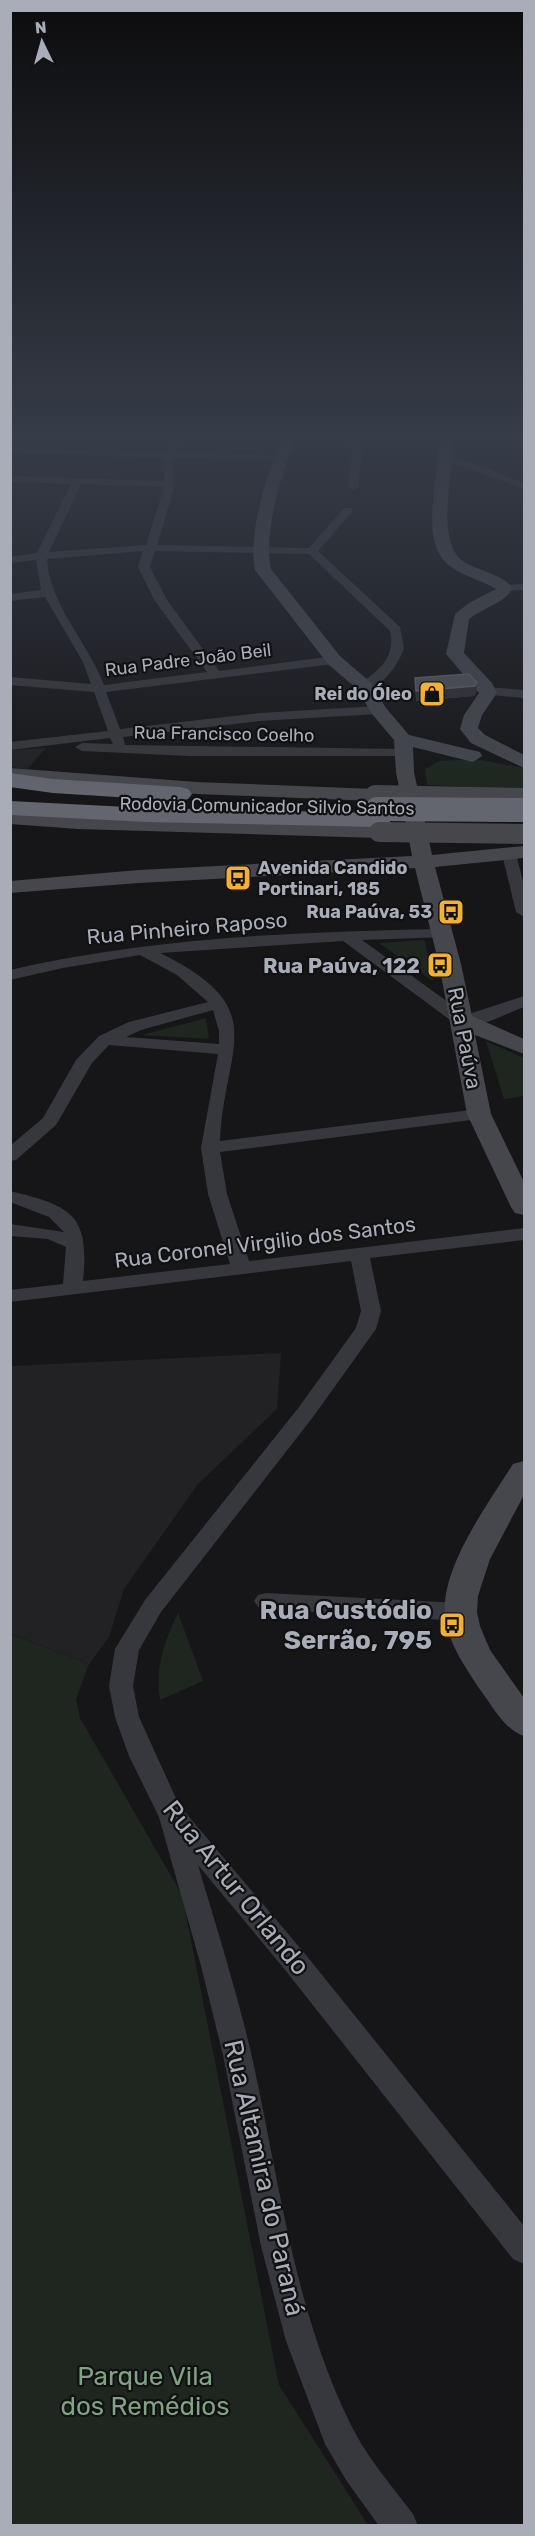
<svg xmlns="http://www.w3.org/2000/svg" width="535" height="2536" font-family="Rubik,sans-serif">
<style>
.built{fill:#222225}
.green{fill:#1e261f}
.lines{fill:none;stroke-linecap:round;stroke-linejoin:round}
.street{fill:#37383d;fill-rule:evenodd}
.secondary{fill:#45474d;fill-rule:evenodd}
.highway{fill:#63666e;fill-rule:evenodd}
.secondary-bridge{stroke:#45474d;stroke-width:20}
.highway-bridge{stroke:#63666e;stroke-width:24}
.wall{fill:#47494d}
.shaded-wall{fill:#2f3033}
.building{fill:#525359;stroke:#5f6168;stroke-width:1.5}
.labels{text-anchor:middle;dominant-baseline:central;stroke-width:4.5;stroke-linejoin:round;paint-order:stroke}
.far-street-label{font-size:18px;fill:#a8adb8;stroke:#111113}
.far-poi-label{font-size:18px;font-weight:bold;fill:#a8adb8;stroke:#111113;text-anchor:end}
.street-label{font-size:21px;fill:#a8adb8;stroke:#111113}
.poi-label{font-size:21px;font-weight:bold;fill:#a8adb8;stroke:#111113;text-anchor:end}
.near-poi-label{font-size:26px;font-weight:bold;fill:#a8adb8;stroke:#111113;text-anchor:end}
.near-street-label{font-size:26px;fill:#a8adb8;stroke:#111113}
.near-park-label{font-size:26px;fill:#7fa381;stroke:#111113}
</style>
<rect width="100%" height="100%" fill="#161618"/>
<g class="built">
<path d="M46,748L27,769L11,767V750Z"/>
<path d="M281,1353L277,1409L198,1484L124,1589L109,1637L89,1664L11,1634V1366Z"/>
</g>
<g class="green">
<path d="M475,759L524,768V790L427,785L425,769L439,761Z"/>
<path d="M425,941L433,981L379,943L423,940Z"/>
<path d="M206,1018L209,1039L142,1035Z"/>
<path d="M486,1041L524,1058V1096L504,1099Z"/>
<path d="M178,1613L203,1681L160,1700C155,1667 164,1642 178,1613Z"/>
<path d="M10,1634L89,1664L76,1699L80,1718L182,1895L279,2385L368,2525H11Z"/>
</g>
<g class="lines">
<g class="street">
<path d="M177,441L181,444L175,452L280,455L285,458L280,461L173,458L174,488L157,545L309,548L344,508H352V512L318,551L400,627L404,648C399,664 379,693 360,689V683C379,671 396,657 390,631L309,554L155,551L150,567L167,600L219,671L334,656L340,660L334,664L106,692L120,729L260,713L378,706L384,710L378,714L260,721L123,737L125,745L403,749L410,753L408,756H189L82,751L75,747L82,743L113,744L110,738L10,750V742L108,731L94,692L10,685V677L91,684L83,662L45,597L10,601V594L41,590L36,560L10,563V557L37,553L71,484L10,482V476L164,481L163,458L10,453V447L165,452L173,442ZM81,484L164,487L146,545L49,552ZM143,551L138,567L155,601L207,672L104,685C88,642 50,606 47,559Z"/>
<path d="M349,441H359L362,453L358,487L353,490L348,487L352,453Z"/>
<path d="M443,455H451L524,483V489L443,459Z"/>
<path d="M524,584V590L505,591L499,588L505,585Z"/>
<path d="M487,687L524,690V698L482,694V688Z"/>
<path d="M509,850L516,854L524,885V917L516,912L502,854Z"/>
<path d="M441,929L449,934L447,937L362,940L466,1015L524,996V1007C505,1014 478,1030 457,1025L343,941L160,953C274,1009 224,1045 220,1141L479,1109L488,1114L479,1119L220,1152L227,1194L249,1261L524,1228V1240L370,1258L381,1311L376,1329L313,1417L161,1612L139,1650L133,1686L139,1717L179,1805L306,1955L524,2226V2264L513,2259L286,1971L198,1865C217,1929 237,1992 252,2057C279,2179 294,2308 349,2421C365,2455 390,2484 413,2514L418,2526H379L346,2480L325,2444L286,2341L261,2246L223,2055L201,1966L159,1817L129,1756L115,1717L109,1686L115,1649L145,1600L299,1407L356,1328L361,1311L351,1261L10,1302V1290L63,1284L66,1247L48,1239L10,1236V1224L64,1232L49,1217L10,1202V1191C72,1206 90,1215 83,1281L230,1264L208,1194L201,1148L218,1054L109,1045L92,1063L56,1125L16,1160L10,1161V1146L43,1118L76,1060L99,1036L129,1022L208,1002L177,975L140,955L63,968L10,980V970C153,937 296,932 441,929ZM213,1010L219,1031V1044L126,1037L141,1030Z"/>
<path d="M266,1593L460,1603L468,1606L472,1612L468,1618L460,1621L266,1609L258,1607L254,1601L258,1595Z"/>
</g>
<g class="secondary">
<path d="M281,441H295C281,475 263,533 271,569L340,656L370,682L386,708L409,735L480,752L482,756L473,762L413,747L414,772L432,855L524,846V858L435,867L461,964L472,1016L524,1039V1054L475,1035L491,1114L524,1182V1215L515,1213L511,1207L467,1114L439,964L415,868L139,883L10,893V881L139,870L412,856L396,772L394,740L372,714L357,689L328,664L255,570C248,533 266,476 281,441Z"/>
<path d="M439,441H453C454,475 434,541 464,562C479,571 502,574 513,588C504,604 483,607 469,619L464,653L492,683L497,693L482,715L478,728L485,735L524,755V768L471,743L460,729L464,715L479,693L446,654L455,614L469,603L496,589C482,580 464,577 450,566C417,541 440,478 439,441Z"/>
<path d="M10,768L197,782L375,789L385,795L375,801L197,794L10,780Z"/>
<path d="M10,812L78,817L379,826L386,828L389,832L386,836L379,838L78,829L10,824Z"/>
<path d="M524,1461V1495L490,1559L478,1596L477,1612L480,1626L490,1650L524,1698V1736C505,1730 493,1707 481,1691C466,1668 446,1641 445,1612C442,1566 489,1502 513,1464Z"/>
</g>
<g class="highway">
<path d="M10,773L53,779L180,787L188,789L192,794L188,799L180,801L53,793L10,787Z"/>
<path d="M10,801L147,808L379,813L388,815L391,820L388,825L379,827L147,822L10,815Z"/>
</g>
<g class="secondary-bridge">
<path d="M375,795L524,798"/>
<path d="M379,832L524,834"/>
</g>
<path class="highway-bridge" d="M377,809L524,810"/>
</g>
<path class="wall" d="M415,678L477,683L476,693L474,696L416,701Z"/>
<path class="shaded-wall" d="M477,683L476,693L474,696L416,701V691Z"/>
<path class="building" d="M469,674L477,683L475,686L416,691L415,678Z"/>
<linearGradient id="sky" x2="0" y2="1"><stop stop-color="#0c0c0d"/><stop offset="0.55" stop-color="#363c48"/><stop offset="1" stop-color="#363c48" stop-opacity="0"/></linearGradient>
<rect width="535" height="796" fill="url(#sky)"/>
<defs>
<g id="shop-square" transform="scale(1.35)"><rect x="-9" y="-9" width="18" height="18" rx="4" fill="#f2b134" stroke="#111113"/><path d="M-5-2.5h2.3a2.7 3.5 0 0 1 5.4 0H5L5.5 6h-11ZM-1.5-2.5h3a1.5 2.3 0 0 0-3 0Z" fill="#111"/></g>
<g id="bus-square" transform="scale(1.35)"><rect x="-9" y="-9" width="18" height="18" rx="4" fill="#f2b134" stroke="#111113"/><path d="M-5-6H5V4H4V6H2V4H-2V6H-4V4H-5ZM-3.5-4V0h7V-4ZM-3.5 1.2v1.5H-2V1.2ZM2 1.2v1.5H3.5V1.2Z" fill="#111"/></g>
</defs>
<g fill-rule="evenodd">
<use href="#shop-square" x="432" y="694"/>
<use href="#bus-square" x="238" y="878"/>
<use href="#bus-square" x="451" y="912"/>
<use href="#bus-square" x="440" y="965"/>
<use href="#bus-square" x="452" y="1625"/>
</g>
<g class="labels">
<g class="far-street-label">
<text transform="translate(188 660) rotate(-7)">Rua Padre João Beil</text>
<text transform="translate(224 734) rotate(1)">Rua Francisco Coelho</text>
<text transform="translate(267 806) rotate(1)">Rodovia Comunicador Silvio Santos</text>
</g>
<g class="far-poi-label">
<text x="412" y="694">Rei do Óleo</text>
<text x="258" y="868" text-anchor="start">Avenida Candido<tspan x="258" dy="21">Portinari, 185</tspan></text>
<text x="432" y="912">Rua Paúva, 53</text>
</g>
<g class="street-label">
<text transform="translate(187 928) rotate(-5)">Rua Pinheiro Raposo</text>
<text transform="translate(465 1038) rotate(79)">Rua Paúva</text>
<text transform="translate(265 1242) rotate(-7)">Rua Coronel Virgilio dos Santos</text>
</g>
<g class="poi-label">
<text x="420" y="965">Rua Paúva, 122</text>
</g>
<g class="near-poi-label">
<text x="432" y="1610">Rua Custódio<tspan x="432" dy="30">Serrão, 795</tspan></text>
</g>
<g class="near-street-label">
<text transform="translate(236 1888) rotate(51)">Rua Artur Orlando</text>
<text transform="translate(264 2178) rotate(77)">Rua Altamira do Paraná</text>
</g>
<g class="near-park-label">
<text x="145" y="2376">Parque Vila<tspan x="145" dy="30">dos Remédios</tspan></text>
</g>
</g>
<rect width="535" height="2536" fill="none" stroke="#a8adb8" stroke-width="24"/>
<g transform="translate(42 42) rotate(355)" stroke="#111113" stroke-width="4.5" paint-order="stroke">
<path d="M0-4.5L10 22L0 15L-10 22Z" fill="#a8adb8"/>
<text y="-9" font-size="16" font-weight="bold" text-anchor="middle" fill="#a8adb8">N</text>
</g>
</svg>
